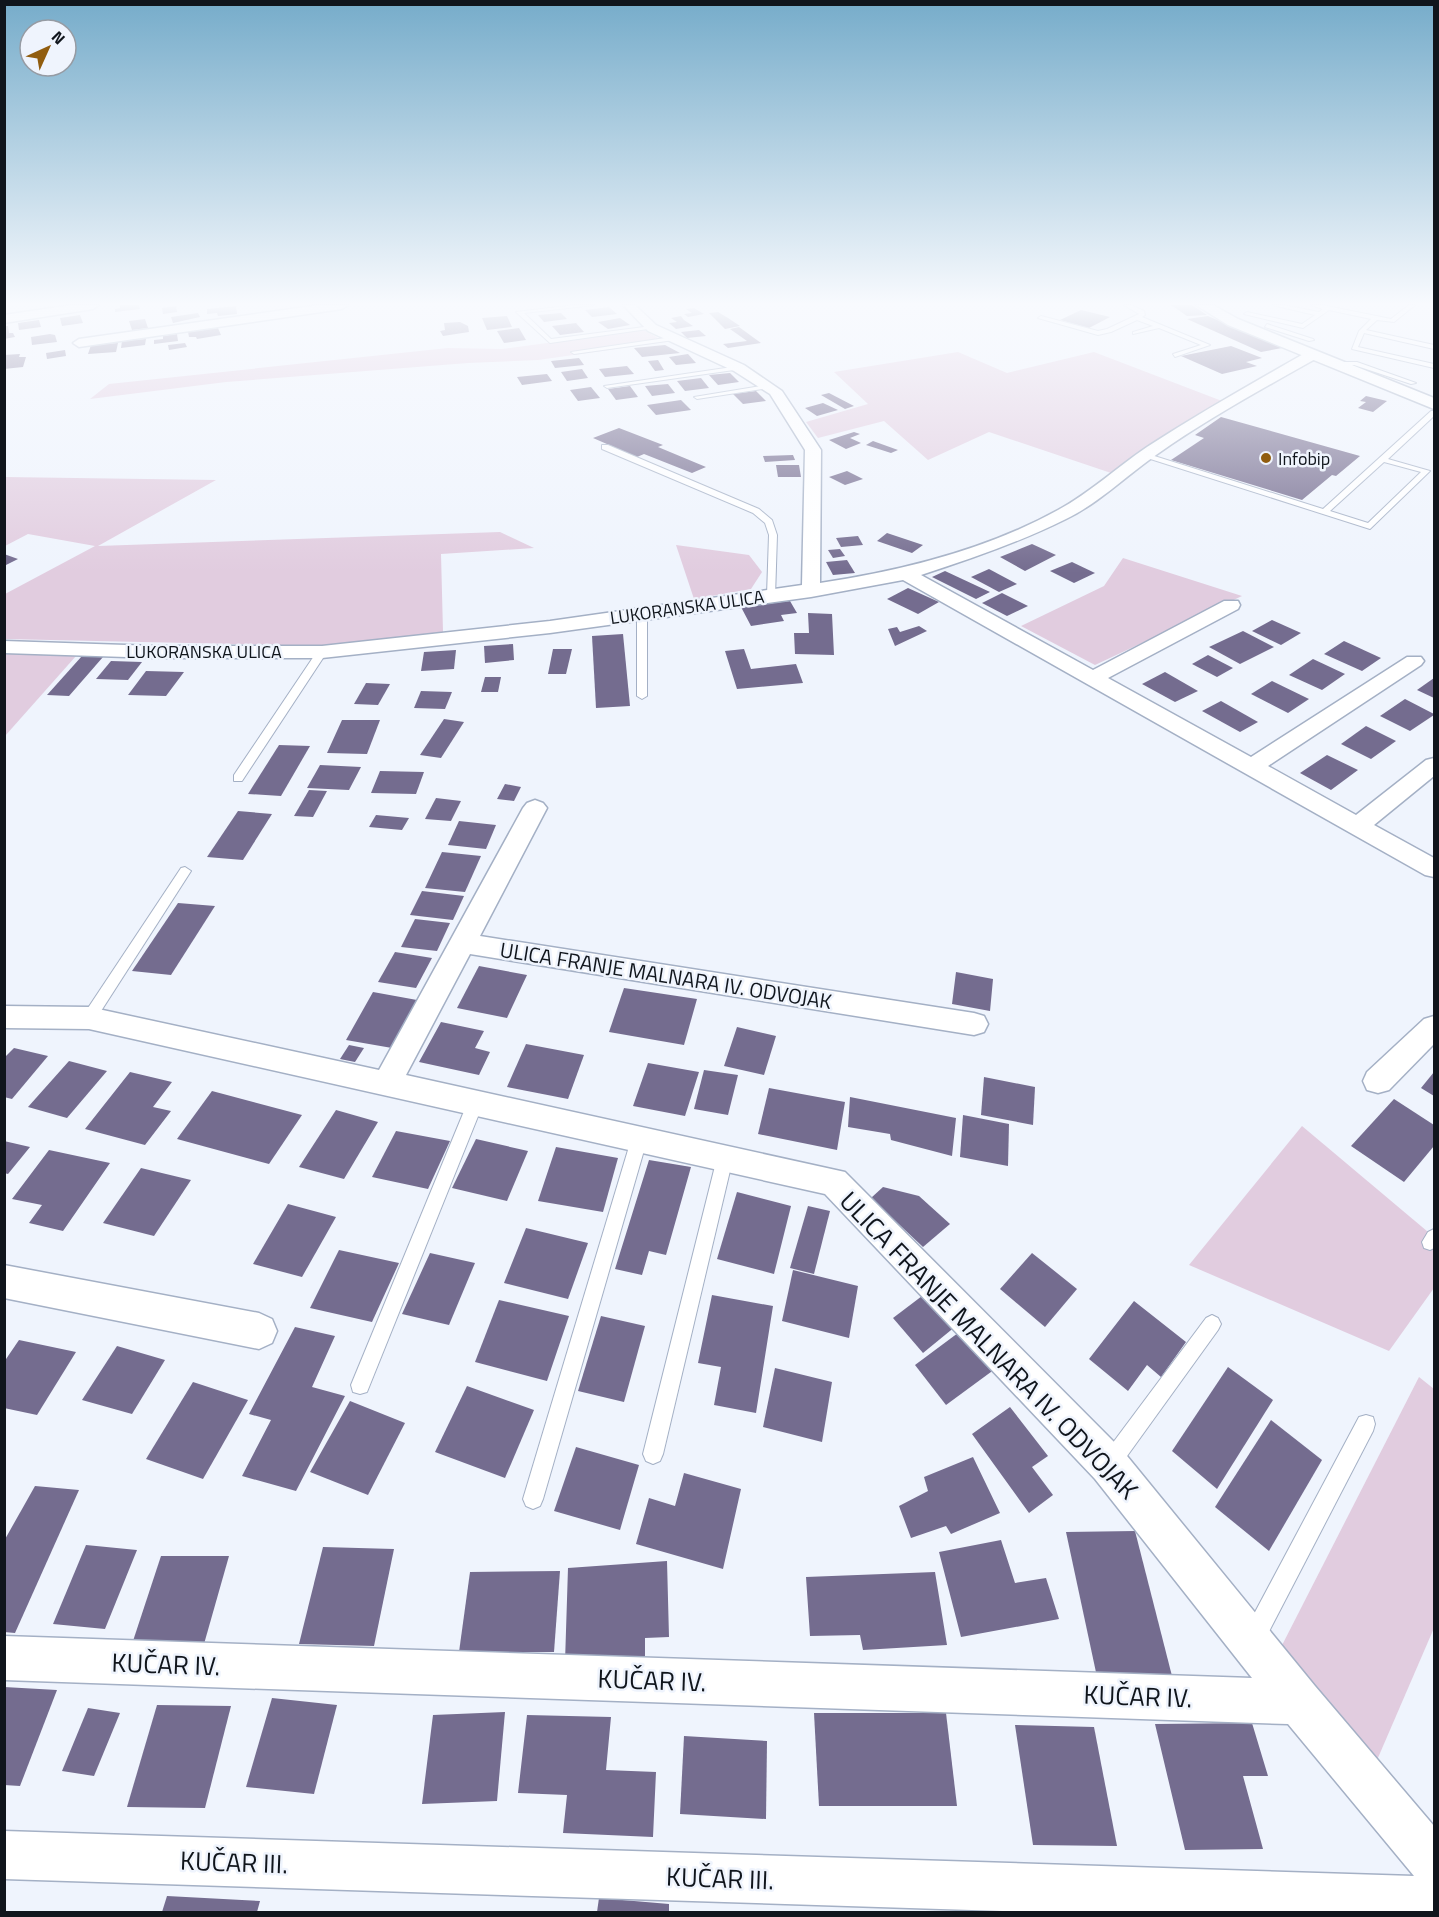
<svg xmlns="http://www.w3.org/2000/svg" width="1439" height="1917" font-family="'Titillium Web',sans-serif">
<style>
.green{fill:#e1ccdf}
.building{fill:#746c8f}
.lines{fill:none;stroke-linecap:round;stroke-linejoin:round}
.service-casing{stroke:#a4b0c5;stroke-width:2}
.minor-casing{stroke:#a4b0c5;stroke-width:3}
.tertiary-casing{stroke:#a4b0c5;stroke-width:3}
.service{fill:#fff;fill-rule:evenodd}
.minor{fill:#fff;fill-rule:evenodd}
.tertiary{fill:#fff;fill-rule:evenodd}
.poi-dot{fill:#915d0f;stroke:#eff4fd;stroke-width:2}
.labels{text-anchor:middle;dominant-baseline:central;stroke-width:5;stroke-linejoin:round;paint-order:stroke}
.far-poi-label{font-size:18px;fill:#10151c;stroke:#eff4fd;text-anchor:start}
.far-street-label{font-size:18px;fill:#10151c;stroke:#eff4fd}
.street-label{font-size:21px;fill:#10151c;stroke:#eff4fd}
.near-street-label{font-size:26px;fill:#10151c;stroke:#eff4fd}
</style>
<rect width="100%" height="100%" fill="#eff4fd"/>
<g class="green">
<path d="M644,330L665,342L538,360L468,363L226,382L90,399L109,384L448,348L502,349Z"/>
<path d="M958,352L1007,373L1094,352L1222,401L1111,473L989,432L928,460L884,421L818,438L806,422L868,404L834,372Z"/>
<path d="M5,477L216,480L98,546L500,532L534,548L441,554L443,632L318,646L5,639V594L95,546L28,534L5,546Z"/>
<path d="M676,545L749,555L762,572L751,589L694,599Z"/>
<path d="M1123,558L1242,596L1095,665L1021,626L1104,586Z"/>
<path d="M5,652L76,656L5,736Z"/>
<path d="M1302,1126L1434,1237V1288L1389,1351L1189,1265Z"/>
<path d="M1419,1377L1434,1389V1628L1371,1774L1276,1657Z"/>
</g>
<g class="building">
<path d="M120,305H139L140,309L115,312V309L120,308Z"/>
<path d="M1171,305H1192L1207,315L1187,316Z"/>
<path d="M176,306L177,312L163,314L162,308Z"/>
<path d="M236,306L237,314L218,316L217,313L207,314V309Z"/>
<path d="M609,307L617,314L592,317L585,310Z"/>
<path d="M694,308L704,314L688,317L684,314L692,313L686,309Z"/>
<path d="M1081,310L1110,317L1089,328L1060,320Z"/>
<path d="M718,312L728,318L740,326L725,329L709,313Z"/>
<path d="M198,313L200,317L173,323L171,317Z"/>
<path d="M561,313L567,319L544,322L538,315Z"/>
<path d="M80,315L83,323L62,326L60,318Z"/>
<path d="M507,316L512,327L487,330L482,318Z"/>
<path d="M681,316L684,320L693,326L676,329L669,323L677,322L671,318Z"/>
<path d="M1208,316L1282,348L1261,352L1187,319Z"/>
<path d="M620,318L630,325L608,329L598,322Z"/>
<path d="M145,319L148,328L132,330L129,321Z"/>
<path d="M39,320L41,327L19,330L18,323Z"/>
<path d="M460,322L468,326L469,332L443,336L440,331L445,330L444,323Z"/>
<path d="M576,323L584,332L560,335L552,326Z"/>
<path d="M4,326H8L9,333H13L15,337L4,339Z"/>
<path d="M739,327L761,343L728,348L723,344L747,341L730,329Z"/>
<path d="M218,328L221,335L197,339L196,337H189L188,332Z"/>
<path d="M519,328L526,340L504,343L497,331Z"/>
<path d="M699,330L706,336L687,338L681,332Z"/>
<path d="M50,334L55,335L57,342L32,345L31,337Z"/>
<path d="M177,334L178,341L154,344V340L163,339V336Z"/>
<path d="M146,339L145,345L121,348L122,341Z"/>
<path d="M118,343L116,352L88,354L91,345Z"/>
<path d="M185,343L187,347L169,350L168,345Z"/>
<path d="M665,345L680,353L642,357L634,348Z"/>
<path d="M1231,346L1262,358L1246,362L1257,366L1222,374L1181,356Z"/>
<path d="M65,350L66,356L47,359L46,353Z"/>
<path d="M20,354L19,357H26L23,367L4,369V355Z"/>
<path d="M688,354L696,363L676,365L669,357Z"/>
<path d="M579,358L584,365L555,368L551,361Z"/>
<path d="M658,360L664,370L655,371L648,361Z"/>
<path d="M627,366L634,374L605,377L599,369Z"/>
<path d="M582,369L588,378L567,381L561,372Z"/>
<path d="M730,373L739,382L718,385L709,375Z"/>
<path d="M547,374L552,381L522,385L517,377Z"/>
<path d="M701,378L709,388L685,391L677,381Z"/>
<path d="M668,384L675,393L652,396L645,386Z"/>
<path d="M630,386L638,397L616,400L608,389Z"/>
<path d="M591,387L600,398L578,401L570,390Z"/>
<path d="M756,391L766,401L743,404L733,394Z"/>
<path d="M829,393L854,406L845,409L821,395Z"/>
<path d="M1366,396L1387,401L1373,412L1358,408L1366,402L1360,401Z"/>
<path d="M681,400L691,410L656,415L647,405Z"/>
<path d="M823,403L838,410L817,416L805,408Z"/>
<path d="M1221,417L1360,456L1336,476L1332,475L1302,500L1171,460L1204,438L1195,435Z"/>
<path d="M619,428L663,445L658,447L706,467L692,473L644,454L637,457L593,438Z"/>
<path d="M854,432L860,434L850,438L861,443L846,449L829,440Z"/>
<path d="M873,441L898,450L891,453L866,445Z"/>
<path d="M793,455L795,460L765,462L763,456Z"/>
<path d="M776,465H799L801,477H778Z"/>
<path d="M847,471L863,479L845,485L829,477Z"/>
<path d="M887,533L923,545L912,553L877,541Z"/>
<path d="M858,536L863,545L841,547L836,538Z"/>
<path d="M1032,544L1056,555L1025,571L1000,557Z"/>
<path d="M840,549L845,556L833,558L828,550Z"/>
<path d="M4,554L18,559L4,566Z"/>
<path d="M847,560L855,573L833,575L826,562Z"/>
<path d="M1072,562L1095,573L1074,583L1050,571Z"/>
<path d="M989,569L1017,584L999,592L971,577Z"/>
<path d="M945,571L990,592L976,599L932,577Z"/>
<path d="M908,588L939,602L918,614L887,599Z"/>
<path d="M1002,593L1028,606L1007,616L982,603Z"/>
<path d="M790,601L797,613L781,615L784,621L751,626L741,607Z"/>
<path d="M808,613L832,614L834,655L795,654L794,633H809Z"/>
<path d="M1272,620L1301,633L1281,645L1252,631Z"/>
<path d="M919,626L927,631L895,646L888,629L897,627L900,632Z"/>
<path d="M1243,631L1274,647L1240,664L1209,647Z"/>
<path d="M623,634L630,706L596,708L592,636Z"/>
<path d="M1344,641L1381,658L1362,671L1324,654Z"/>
<path d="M513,644L514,660L485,663L484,646Z"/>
<path d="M553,649H572L566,674H548Z"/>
<path d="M744,649L751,669L796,664L803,683L737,689L725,651Z"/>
<path d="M456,650L454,669L421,671L424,652Z"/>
<path d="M1208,655L1233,668L1217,677L1192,664Z"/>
<path d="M82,656L103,657L69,696L47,695Z"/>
<path d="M1313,659L1345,674L1322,690L1289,675Z"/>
<path d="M111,661L142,662L128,680L96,679Z"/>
<path d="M146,671L184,672L166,696L128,695Z"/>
<path d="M1165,672L1198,691L1175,702L1142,684Z"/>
<path d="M485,677H501L498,692H481Z"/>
<path d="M1434,678V698L1417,690Z"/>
<path d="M1272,681L1309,699L1288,713L1251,694Z"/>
<path d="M366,683L390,684L378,705L354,704Z"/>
<path d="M421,691L452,692L445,709L414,708Z"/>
<path d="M1405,699L1434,714V715L1410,731L1380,716Z"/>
<path d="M1221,701L1258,722L1240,732L1202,711Z"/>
<path d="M444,719L464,722L441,758L420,755Z"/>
<path d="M342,720H380L367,754L327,753Z"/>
<path d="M1366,726L1396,741L1371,759L1341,744Z"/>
<path d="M279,745L310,746L281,796L248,794Z"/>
<path d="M1327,755L1358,770L1331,790L1300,773Z"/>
<path d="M320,765L361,767L349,790L307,788Z"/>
<path d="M380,771L424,772L416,794L371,793Z"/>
<path d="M505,784L521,787L514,801L497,799Z"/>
<path d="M309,790L327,791L313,817L294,816Z"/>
<path d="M436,798L461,801L451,821L425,819Z"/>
<path d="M238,811L272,814L243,860L207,857Z"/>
<path d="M376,815L409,818L402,830L369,827Z"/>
<path d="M459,821L496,825L486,849L448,845Z"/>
<path d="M442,852L481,856L465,892L425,888Z"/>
<path d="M422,891L464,896L453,920L410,915Z"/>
<path d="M178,903L215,906L171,975L132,971Z"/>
<path d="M415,919L450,923L437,951L401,947Z"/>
<path d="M395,952L432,958L416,988L378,982Z"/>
<path d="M479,966L527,975L507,1018L457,1008Z"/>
<path d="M956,972L993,979L990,1011L952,1004Z"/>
<path d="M624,988L697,999L684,1045L609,1032Z"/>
<path d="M373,992L417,1000L392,1048L346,1040Z"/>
<path d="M441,1022L484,1031L475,1048L490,1052L479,1075L419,1062Z"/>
<path d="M737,1027L776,1036L764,1075L724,1066Z"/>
<path d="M526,1044L584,1055L568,1099L507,1087Z"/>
<path d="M349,1045L364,1048L355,1062L340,1059Z"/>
<path d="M14,1048L48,1056L12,1099L4,1097V1058Z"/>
<path d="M69,1061L107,1071L67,1118L28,1107Z"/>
<path d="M648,1063L699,1072L685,1116L633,1106Z"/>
<path d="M704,1070L738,1075L728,1115L694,1109Z"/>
<path d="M130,1072L172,1082L153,1107L171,1111L145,1145L85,1129Z"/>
<path d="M1434,1072V1096L1421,1088Z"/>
<path d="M984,1077L1035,1087L1033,1125L981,1115Z"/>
<path d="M769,1088L845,1102L837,1150L758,1134Z"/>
<path d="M212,1091L302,1115L269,1164L177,1139Z"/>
<path d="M850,1097L956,1118L952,1156L891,1140L890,1134L848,1127Z"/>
<path d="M1394,1099L1434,1125V1146L1404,1182L1351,1146Z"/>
<path d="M336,1110L378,1122L344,1179L299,1167Z"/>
<path d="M963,1115L1009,1124L1008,1166L960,1157Z"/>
<path d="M396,1131L450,1141L428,1189L372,1177Z"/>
<path d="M476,1139L528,1151L507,1201L452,1188Z"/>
<path d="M4,1141L30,1147L8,1174L4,1173Z"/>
<path d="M556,1147L618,1158L603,1212L538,1201Z"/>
<path d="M49,1150L110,1163L63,1231L29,1223L42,1205L12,1199Z"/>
<path d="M649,1160L691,1167L666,1255L649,1251L642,1275L615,1269Z"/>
<path d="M141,1168L191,1180L154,1236L103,1223Z"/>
<path d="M883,1187L919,1196L950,1224L923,1247L871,1198Z"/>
<path d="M737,1192L791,1206L774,1274L717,1259Z"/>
<path d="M288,1204L336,1217L302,1277L253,1264Z"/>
<path d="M808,1206L830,1211L814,1274L790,1268Z"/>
<path d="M526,1228L588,1243L568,1299L504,1283Z"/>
<path d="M339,1250L399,1263L372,1322L310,1308Z"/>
<path d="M430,1253L475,1263L449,1325L402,1314Z"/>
<path d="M1032,1253L1077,1289L1045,1327L1000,1289Z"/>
<path d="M793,1270L858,1286L849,1338L782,1321Z"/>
<path d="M926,1293L956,1326L923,1353L893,1318Z"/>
<path d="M712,1295L773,1306L756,1413L714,1405L721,1367L698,1363Z"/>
<path d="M499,1300L569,1316L547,1381L475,1362Z"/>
<path d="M1134,1301L1186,1342L1161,1377L1147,1365L1128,1391L1089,1359Z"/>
<path d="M601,1316L645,1326L624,1402L578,1391Z"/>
<path d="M295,1327L335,1336L312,1387L345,1396L296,1491L242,1476L271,1420L249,1414Z"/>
<path d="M962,1330L995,1369L946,1405L915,1365Z"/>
<path d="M19,1340L76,1352L37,1415L4,1408V1362Z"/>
<path d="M117,1346L165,1360L132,1414L82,1400Z"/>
<path d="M1228,1367L1273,1400L1217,1489L1172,1451Z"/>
<path d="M775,1368L832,1382L822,1442L763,1427Z"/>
<path d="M193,1382L248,1400L203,1479L146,1459Z"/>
<path d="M467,1386L534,1410L505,1478L435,1452Z"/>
<path d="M350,1401L405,1423L368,1495L310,1472Z"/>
<path d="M1010,1407L1048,1456L1032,1467L1053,1495L1029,1513L972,1434Z"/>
<path d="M1271,1420L1322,1460L1269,1551L1215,1507Z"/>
<path d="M576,1447L639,1465L620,1530L554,1511Z"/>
<path d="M973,1457L1000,1513L951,1534L946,1526L911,1538L899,1506L928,1491L924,1477Z"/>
<path d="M684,1473L741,1489L723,1569L636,1544L649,1498L675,1506Z"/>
<path d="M35,1486L79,1490L15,1633L4,1632V1541Z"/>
<path d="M1135,1531L1172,1676L1097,1677L1066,1532Z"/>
<path d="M1001,1540L1015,1583L1046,1578L1059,1619L961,1637L939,1552Z"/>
<path d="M86,1545L137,1550L105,1629L53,1624Z"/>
<path d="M323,1547L394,1549L374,1646L299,1644Z"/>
<path d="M161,1556H229L204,1644H132Z"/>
<path d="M667,1561L669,1637L645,1638V1656L565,1662L568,1568Z"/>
<path d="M560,1571L554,1652H459L470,1572Z"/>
<path d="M935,1572L947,1645L863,1650L860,1635L810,1636L806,1577Z"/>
<path d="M4,1687L57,1690L20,1786L4,1785Z"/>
<path d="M272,1698L337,1705L314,1794L246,1787Z"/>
<path d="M157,1705L231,1706L205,1808L127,1807Z"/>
<path d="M88,1708L120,1713L94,1776L62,1771Z"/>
<path d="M505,1712L497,1801L422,1804L433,1715Z"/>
<path d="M814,1713H946L957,1806H819Z"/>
<path d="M527,1715L611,1717L606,1770L656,1772L653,1837L563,1833L567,1795L518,1793Z"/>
<path d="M1252,1723L1268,1776H1243L1263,1849L1185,1850L1155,1724Z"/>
<path d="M1015,1725L1094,1727L1117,1846L1033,1845Z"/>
<path d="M684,1736L767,1741L766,1819L680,1814Z"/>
<path d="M167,1896L260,1901L257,1912H162Z"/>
<path d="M599,1898L669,1904V1912H597Z"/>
</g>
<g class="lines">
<g class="service-casing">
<g id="service">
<path d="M575,305H594L524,313L551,339L652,326L655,328L550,343L516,312Z"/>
<path d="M1124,305H1131L1144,311L1145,315L1142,317L1210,345L1175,357L1173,354L1201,345L1159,328L1133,334V332L1153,326L1137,320L1111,332L1098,335L1038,318L1041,316L1098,331L1107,329L1139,314Z"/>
<path d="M1272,305H1283L1319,312L1323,309L1311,305H1322L1391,319L1409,305H1415L1394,322L1377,320L1366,330L1434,345V349L1364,333L1358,347L1434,364V368L1352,349L1359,331L1371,319L1329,310L1303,328L1244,314L1247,312L1302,324L1315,315Z"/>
<path d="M1267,324L1313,339L1314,340L1309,341L1265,327Z"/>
<path d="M672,337L674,340L574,354L571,352Z"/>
<path d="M1333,362H1357L1416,383L1411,384L1354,365H1331Z"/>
<path d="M739,366L741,369L607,388L604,386Z"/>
<path d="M767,385L769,388L697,399L694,397Z"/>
<path d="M1431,411H1434V416L1388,459L1430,471L1370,529L1141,456L1148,454L1323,509ZM1384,462L1421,472L1368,523L1330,511Z"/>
<path d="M602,445H608L759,509L772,520L777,535L775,597L767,595L769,535L765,523L753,513L602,449Z"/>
<path d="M642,610L647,613V696L642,699L637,696V613Z"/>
<path d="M322,649L327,652L242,781H234V775L318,650Z"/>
<path d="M185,867L191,871L94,1022H84L82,1018L84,1014L181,868Z"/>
<path d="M475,1098L480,1100L483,1104L367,1392L360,1394L353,1392L351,1385L467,1104L470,1100Z"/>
<path d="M639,1133L645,1135L647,1140L543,1499L540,1506L533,1509L526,1506L523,1499L631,1140L633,1135Z"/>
<path d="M725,1151L731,1153L733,1158L663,1454L660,1461L653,1464L646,1461L643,1454L717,1158L719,1153Z"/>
<path d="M1434,1229V1248L1430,1250L1424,1248L1422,1242L1428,1232Z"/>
<path d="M1212,1315L1218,1318L1221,1324L1218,1330L1117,1470L1110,1473L1103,1470L1100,1463L1103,1456L1206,1318Z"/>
<path d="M1366,1415L1373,1417L1375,1424L1373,1431L1262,1645L1254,1648L1246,1645L1243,1637L1246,1629L1359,1417Z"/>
</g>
</g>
<g class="minor-casing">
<g id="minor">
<path d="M72,305H99L93,309L4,323V315Z"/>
<path d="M319,305H348L342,309L79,347L73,343L79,339Z"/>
<path d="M623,305H635L656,325L744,365L782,391L821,450L820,583C901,571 986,550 1058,510C1090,493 1117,467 1147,447C1199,413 1253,383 1307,352H1317L1318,355L1317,358C1262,389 1207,419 1156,455C1126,476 1099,503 1066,519C1020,542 971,559 921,575L1093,670L1224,601H1238L1240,605L1238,609L1108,678L1251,757L1407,657H1421L1424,661L1421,665L1268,766L1356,815L1426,760L1434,758V776L1374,825L1434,858V877L1425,875L903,580L811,597L550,633L322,658H157L4,653V641L157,646H322L550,621L802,585L805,450L770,394L734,371L648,331Z"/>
<path d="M535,800L543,803L547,808L480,936L974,1013L984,1016L988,1024L984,1032L974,1035L470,954L406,1075L845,1172L1123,1451L1315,1686L1434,1826V1912H1034L4,1879V1831L1414,1876L1288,1724L4,1680V1636L1252,1678L1095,1479L825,1194L89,1029L4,1028V1006L89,1007L379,1070L523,808L527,803Z"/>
<path d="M1434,1016V1044L1389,1090L1378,1093L1367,1090L1363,1081L1367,1072L1424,1019Z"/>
<path d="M4,1265L259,1313L272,1319L277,1331L272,1343L259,1349L4,1298Z"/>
</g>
</g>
<g class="tertiary-casing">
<path id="tertiary" d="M1196,305H1213L1238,319L1434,398V409L1228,325Z"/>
</g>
<use href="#service" class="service"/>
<use href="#minor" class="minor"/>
<use href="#tertiary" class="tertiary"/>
</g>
<linearGradient id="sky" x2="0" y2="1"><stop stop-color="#76acca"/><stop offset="0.53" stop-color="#f8fafe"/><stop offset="1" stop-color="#f8fafe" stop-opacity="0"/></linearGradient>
<rect width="1439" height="573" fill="url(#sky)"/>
<circle class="poi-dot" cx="1266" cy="458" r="6"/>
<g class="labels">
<g class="far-poi-label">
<text x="1278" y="458">Infobip</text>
</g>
<g class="far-street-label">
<text transform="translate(687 607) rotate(-8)">LUKORANSKA ULICA</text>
<text x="204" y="651">LUKORANSKA ULICA</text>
</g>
<g class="street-label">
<text transform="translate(666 975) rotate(9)">ULICA FRANJE MALNARA IV. ODVOJAK</text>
</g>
<g class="near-street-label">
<text transform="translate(989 1345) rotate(46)">ULICA FRANJE MALNARA IV. ODVOJAK</text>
<text transform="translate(166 1664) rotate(2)">KUČAR IV.</text>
<text transform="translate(652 1680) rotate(2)">KUČAR IV.</text>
<text transform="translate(1138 1696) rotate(2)">KUČAR IV.</text>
<text transform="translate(234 1862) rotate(2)">KUČAR III.</text>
<text transform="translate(720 1878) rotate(2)">KUČAR III.</text>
</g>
</g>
<rect width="1439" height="1917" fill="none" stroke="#10151c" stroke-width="12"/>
<g transform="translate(48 48) rotate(45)"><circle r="28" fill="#eff4fd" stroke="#969ba3" stroke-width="1.5"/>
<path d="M0-4.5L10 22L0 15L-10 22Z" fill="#915d0f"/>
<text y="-9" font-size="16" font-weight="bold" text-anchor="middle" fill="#10151c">N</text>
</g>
</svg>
